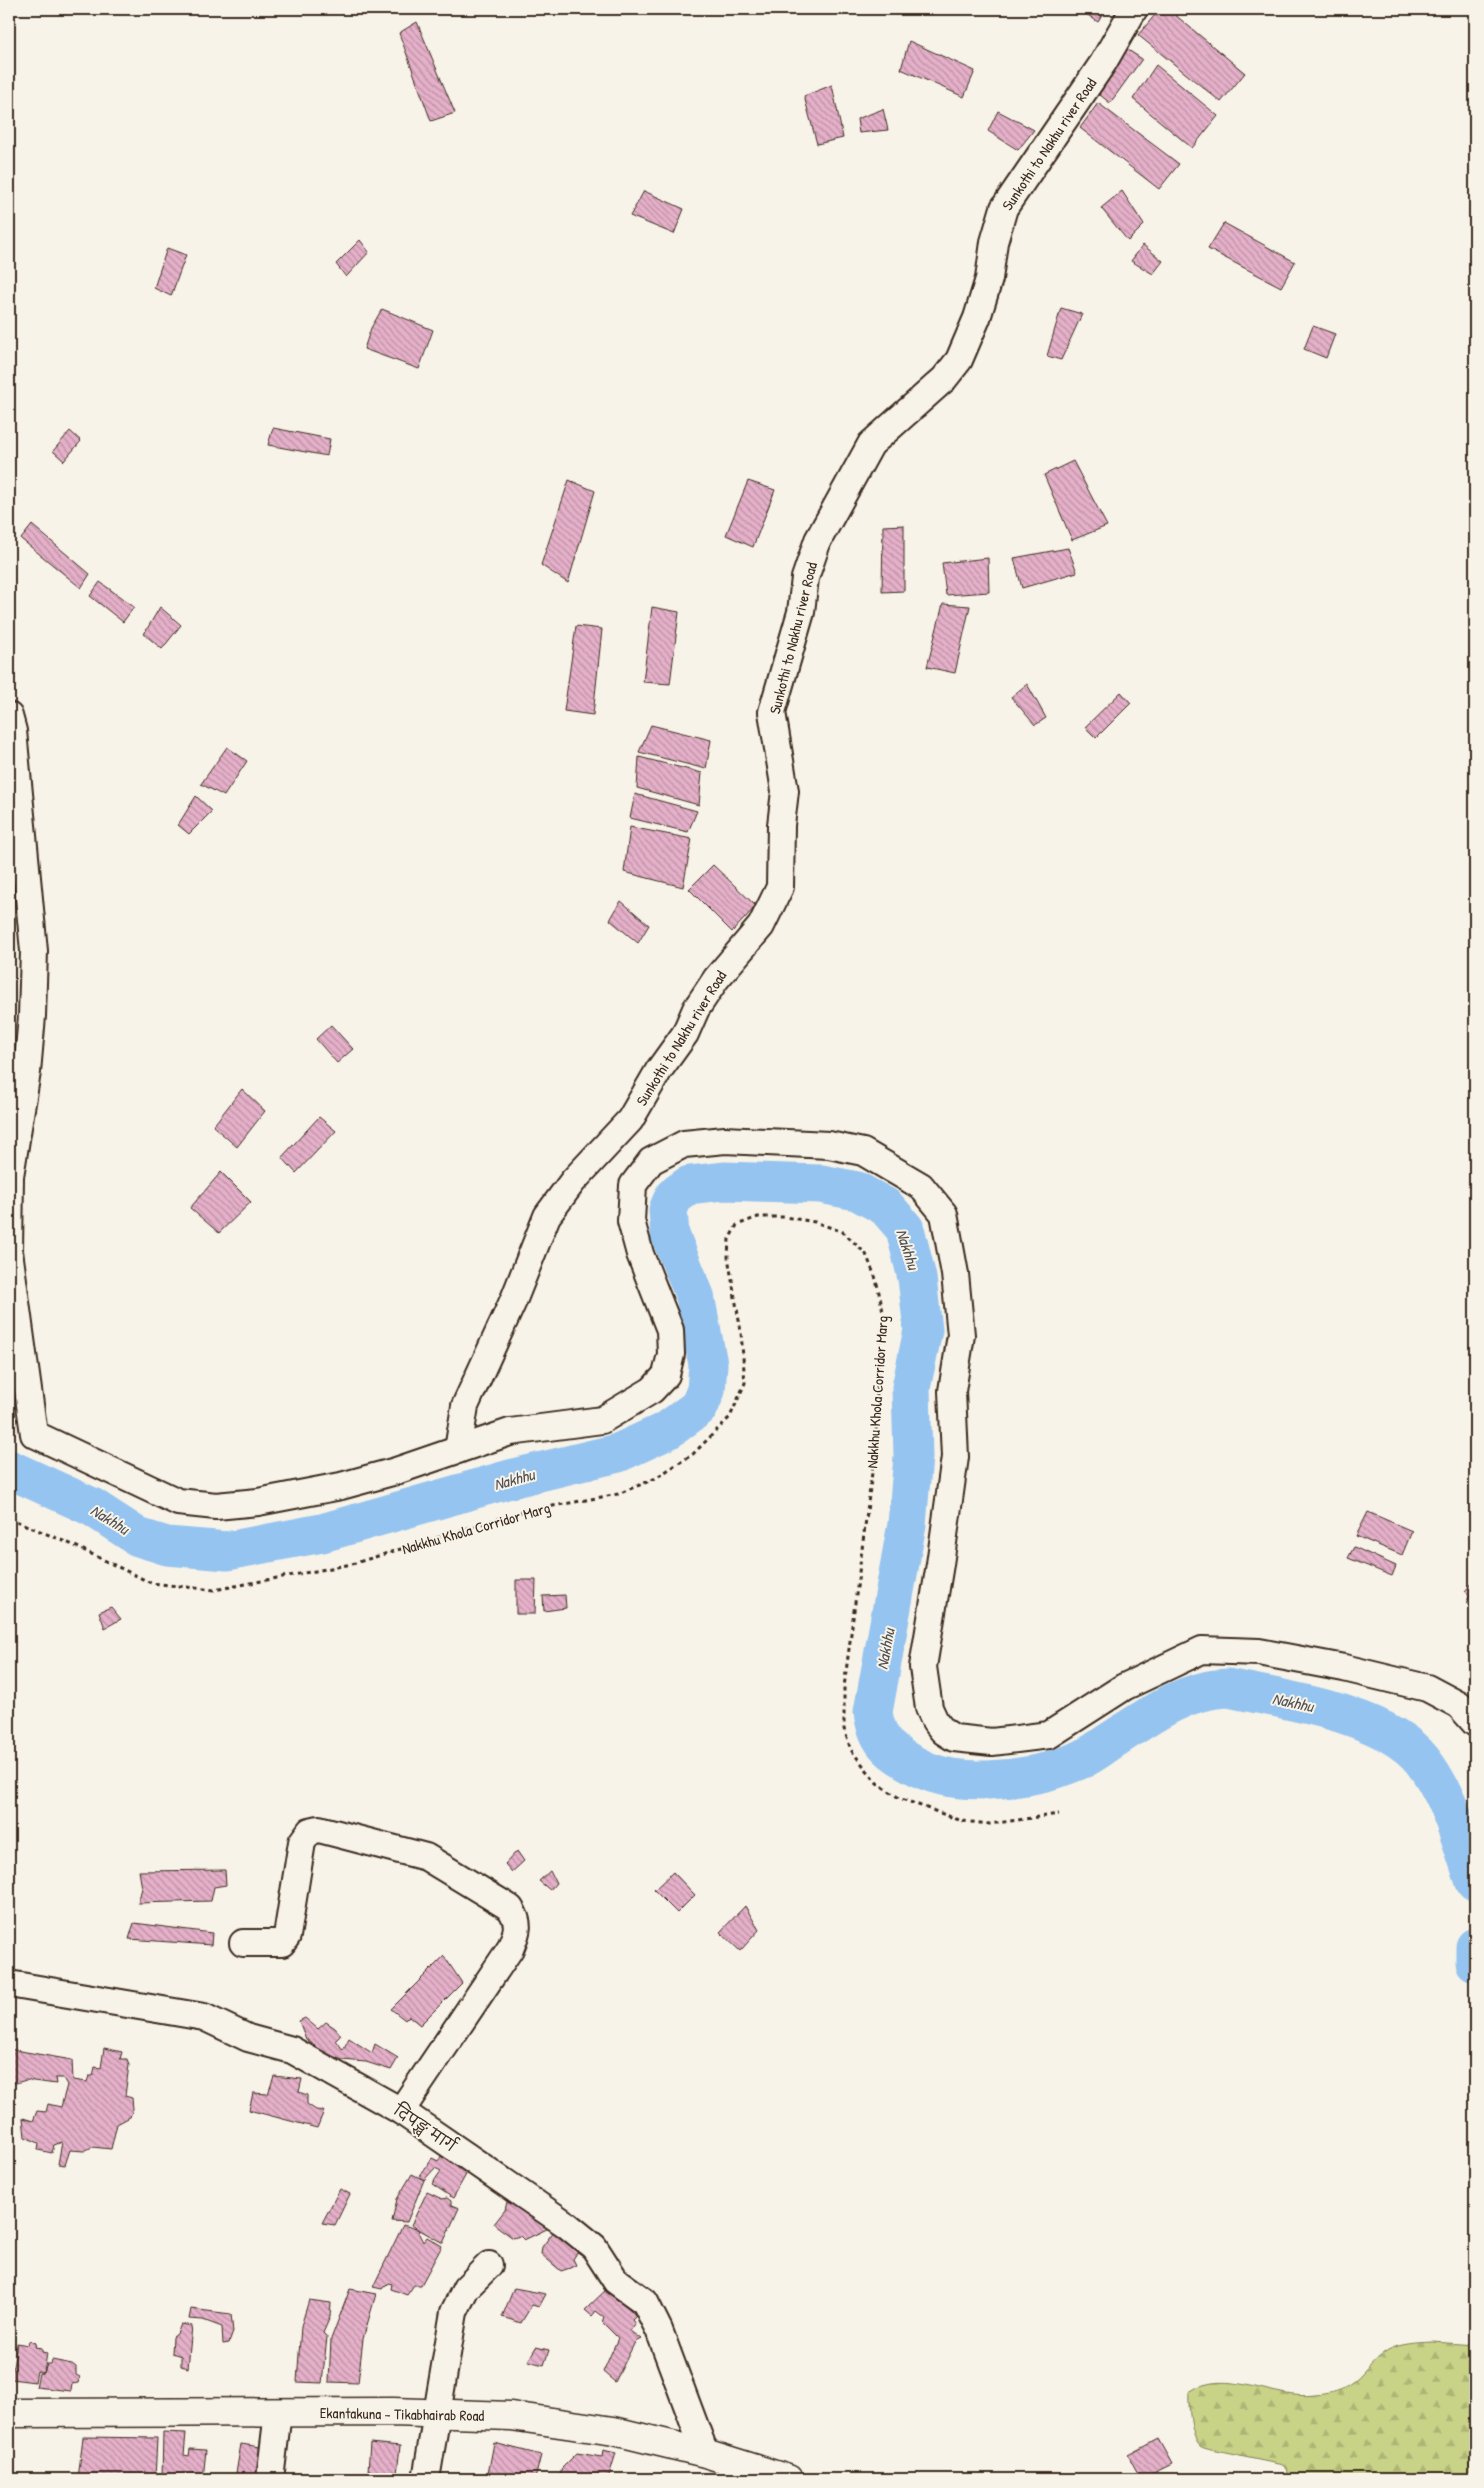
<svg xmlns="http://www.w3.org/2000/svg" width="1484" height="2488" font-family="'Patrick Hand','Playpen Sans Deva',sans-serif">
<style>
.forest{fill:url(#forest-firs);stroke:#827e52}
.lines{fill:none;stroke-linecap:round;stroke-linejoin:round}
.river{stroke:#96c4f0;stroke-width:39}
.building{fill:url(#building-back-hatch);stroke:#3b2a1e}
.minor-casing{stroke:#3b2a1e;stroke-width:30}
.major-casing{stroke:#3b2a1e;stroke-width:31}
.path{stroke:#3b2a1e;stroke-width:3;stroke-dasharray:4 4;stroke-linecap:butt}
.minor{stroke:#f7f3e8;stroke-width:26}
.major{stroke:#f7f3e8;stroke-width:28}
.labels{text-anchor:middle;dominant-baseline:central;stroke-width:4;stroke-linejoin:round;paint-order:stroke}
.street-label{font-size:15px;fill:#3b2a1e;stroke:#f7f3e8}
.water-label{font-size:16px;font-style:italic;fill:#525052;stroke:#f7f3e8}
</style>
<defs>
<pattern id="forest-firs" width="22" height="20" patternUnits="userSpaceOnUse" patternTransform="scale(1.25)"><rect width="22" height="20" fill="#c8d387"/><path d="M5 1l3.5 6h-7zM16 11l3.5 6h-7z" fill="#adb574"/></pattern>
<pattern id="building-back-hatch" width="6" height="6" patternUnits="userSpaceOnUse" patternTransform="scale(1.25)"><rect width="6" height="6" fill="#e5b0c9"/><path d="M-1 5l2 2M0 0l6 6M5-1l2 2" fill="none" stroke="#bb8fa3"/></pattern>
</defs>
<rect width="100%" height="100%" fill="#f7f3e8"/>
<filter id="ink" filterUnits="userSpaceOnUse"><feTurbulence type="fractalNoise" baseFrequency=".02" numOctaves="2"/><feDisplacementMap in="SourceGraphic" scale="10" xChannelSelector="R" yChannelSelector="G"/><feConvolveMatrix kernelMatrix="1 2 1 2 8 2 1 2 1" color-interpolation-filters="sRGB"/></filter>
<g filter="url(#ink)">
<path class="forest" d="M1433,2342L1475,2345V2479H1293L1283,2465L1211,2450C1208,2449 1202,2448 1200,2446C1191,2438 1188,2403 1189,2392C1227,2366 1274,2401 1315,2395C1326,2394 1338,2392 1348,2386C1363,2377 1372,2359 1388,2350C1401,2343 1418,2343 1433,2342Z"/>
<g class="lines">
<g class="river">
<path d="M9,1469L92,1507L138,1537L167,1546L227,1551L322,1533L510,1479L618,1453L668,1430L699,1407L706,1390L708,1364L695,1296L670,1235L668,1210L674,1196L689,1185L724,1181L821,1184L857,1191L886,1207L905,1229L917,1278L923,1330L911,1388L913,1457L907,1524L873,1712C877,1743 892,1754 918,1767C941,1779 963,1780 988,1780C1020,1779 1051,1773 1080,1760C1090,1756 1100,1748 1109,1742C1145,1719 1183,1689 1228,1688C1284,1700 1385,1713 1422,1760C1449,1794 1461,1841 1475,1882"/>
<path d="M1475,1947V1962"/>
</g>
</g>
<g class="building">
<path d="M1079,9H1106L1098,22Z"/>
<path d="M1160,9H1168L1245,73L1221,102L1138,35Z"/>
<path d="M417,22L455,113L431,121L399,33Z"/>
<path d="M909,41L975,71L964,97L901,69Z"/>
<path d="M1125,48L1142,59L1110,103L1094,90Z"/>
<path d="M1156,65L1218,116L1192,148L1133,99Z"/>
<path d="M832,85L843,138L817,144L804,96Z"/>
<path d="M1098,103L1179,164L1159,189L1080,128Z"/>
<path d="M883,109L888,130L859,133L857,119Z"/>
<path d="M998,111L1034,130L1018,150L988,131Z"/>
<path d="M644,191L684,209L674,234L630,216Z"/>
<path d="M1122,191L1144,225L1128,241L1101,208Z"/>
<path d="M1224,223L1295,262L1281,287L1208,249Z"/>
<path d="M360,240L369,252L346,277L336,264Z"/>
<path d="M1143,245L1163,261L1153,274L1131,261Z"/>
<path d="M167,248L186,255L171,296L154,288Z"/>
<path d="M1061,308L1082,314L1061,360L1047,356Z"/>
<path d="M382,309L433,330L419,369L364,349L371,328Z"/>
<path d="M1313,326L1335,334L1326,358L1304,349Z"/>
<path d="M273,428L330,439L327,456L268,445Z"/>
<path d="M70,431L81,441L64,461L53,451Z"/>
<path d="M1073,461L1107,526L1072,540L1044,475Z"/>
<path d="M569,480L595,491L568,583L541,565Z"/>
<path d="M748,481L775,490L753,547L726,535Z"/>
<path d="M32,525L90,574L81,588L21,539Z"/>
<path d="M904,525V591L882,592L883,526Z"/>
<path d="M1068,548L1077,572L1022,588L1014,558Z"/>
<path d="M988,558L989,592L946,595L942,563Z"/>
<path d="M100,582L134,607L123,622L90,596Z"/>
<path d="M943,604L970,606L955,673L927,667Z"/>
<path d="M160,607L181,625L162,649L144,634Z"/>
<path d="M652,607L679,612L670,684L643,682Z"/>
<path d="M576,626L602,629L593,715L564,711Z"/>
<path d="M1027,684L1046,718L1035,725L1011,697Z"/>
<path d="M1121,692L1131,703L1096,738L1085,727Z"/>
<path d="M651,725L711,740L706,769L639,752Z"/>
<path d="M227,747L247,761L224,796L201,784Z"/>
<path d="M639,757L702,773L699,805L637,788Z"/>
<path d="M635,794L697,811L688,832L630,818Z"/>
<path d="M196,796L212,811L189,834L178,825Z"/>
<path d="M630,827L692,839L683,887L624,872Z"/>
<path d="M713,865L756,906L732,932L689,889Z"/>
<path d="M621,901L649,925L638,943L610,920Z"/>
<path d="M331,1025L353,1049L337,1063L316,1039Z"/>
<path d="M242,1089L265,1111L237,1147L213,1126Z"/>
<path d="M319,1117L336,1131L296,1173L282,1157Z"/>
<path d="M221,1172L251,1202L219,1233L190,1208Z"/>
<path d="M1368,1512L1412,1531L1402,1555L1356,1536Z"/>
<path d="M1354,1547L1396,1566L1392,1576L1348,1558Z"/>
<path d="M516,1580H536L535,1614H516Z"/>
<path d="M1475,1580V1610L1466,1603L1470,1595L1465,1591Z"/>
<path d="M565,1595L566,1608L544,1611L543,1596Z"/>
<path d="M111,1607L121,1619L105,1628L99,1612Z"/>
<path d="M517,1851L524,1861L512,1872L505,1864Z"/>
<path d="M225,1870L226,1885L214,1887L211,1901L138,1903L142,1888L139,1871Z"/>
<path d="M550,1871L556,1883L550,1890L539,1881Z"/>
<path d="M673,1872L695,1895L677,1913L654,1890Z"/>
<path d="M745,1906L759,1930L740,1951L720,1932Z"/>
<path d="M134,1923L212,1933L211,1945L129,1939Z"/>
<path d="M444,1956L462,1983L420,2025L409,2016L405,2020L391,2009Z"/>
<path d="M305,2018L318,2029L326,2022L335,2028L341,2035L336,2040L343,2050L349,2038L372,2053L375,2044L398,2058L391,2070L366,2062L342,2060L323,2052L306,2039L299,2021Z"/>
<path d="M104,2048L122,2052L120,2059H127L129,2065L125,2096L132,2098L133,2109L130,2117L117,2124L111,2149L92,2147L84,2151L70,2150L65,2165L58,2164L62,2142L54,2145L52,2153L38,2150L39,2143L25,2137L23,2118L33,2121L37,2111L46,2112L48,2104L61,2107L67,2085L63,2078H55L56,2084L26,2080L16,2083H9V2049L72,2060L73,2080L87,2082L89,2076H93L95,2067L101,2068Z"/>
<path d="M274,2076L302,2079L299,2092L307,2095V2104L316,2110L324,2111L317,2128L249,2110L253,2093L268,2094Z"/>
<path d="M443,2153L468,2171L453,2198L432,2184L441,2171L435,2168L424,2180L419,2177L432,2158L438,2161Z"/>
<path d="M412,2174L424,2180L407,2222L392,2221L397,2199Z"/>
<path d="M340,2189L350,2194L335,2225L322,2223Z"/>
<path d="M427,2192L442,2199L447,2198L451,2201V2205L459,2208L443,2243L411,2225Z"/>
<path d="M508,2198L549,2228L524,2240L520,2236L513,2238L494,2224L505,2210Z"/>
<path d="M403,2225L420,2230L419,2234L423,2242L427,2237L442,2246L421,2285H414L407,2295L391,2289L392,2284L388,2283L382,2289L373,2287Z"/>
<path d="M554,2231L583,2254L582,2256L577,2253L573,2259L576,2265L570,2268L561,2271L541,2254L542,2247Z"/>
<path d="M610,2286L636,2316L632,2320L635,2324L630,2331L641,2339L635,2342L615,2382L603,2372L618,2338L602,2322L604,2317L596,2311L592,2316L585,2310Z"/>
<path d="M514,2288L546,2294L539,2307L532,2305L521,2323L502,2317Z"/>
<path d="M350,2289L376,2294L363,2339L358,2383L329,2382L331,2339Z"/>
<path d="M309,2300L331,2303L330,2317L323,2333L327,2337L322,2383L297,2382L301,2326Z"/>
<path d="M191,2309L231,2314L233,2332L229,2343L223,2344L222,2327L203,2320L189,2319Z"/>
<path d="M181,2324L192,2326L188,2368L181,2366V2356L172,2353L173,2337L177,2334Z"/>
<path d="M29,2341L36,2343L35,2347L42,2348V2352L47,2353L44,2373L37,2371L35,2382L11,2379L17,2343L28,2345Z"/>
<path d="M536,2347L549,2350L544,2365L528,2361Z"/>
<path d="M52,2360L72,2364L76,2367V2375L80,2377L78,2383L72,2384L71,2391L36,2387L39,2373H44L47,2364H51Z"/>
<path d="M163,2432L186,2433L184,2455L189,2456L190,2449L206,2450L203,2479H162Z"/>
<path d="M83,2437L157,2438L155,2479H78Z"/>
<path d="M1158,2439L1172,2464L1141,2479L1128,2455Z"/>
<path d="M370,2443L400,2446L397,2474L368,2471Z"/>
<path d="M494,2443L541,2455L535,2479H487Z"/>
<path d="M241,2444L267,2448L263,2479H235Z"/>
<path d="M603,2450L616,2453L608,2479H559L562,2468L577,2453L602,2457Z"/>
</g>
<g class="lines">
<g class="minor-casing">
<g id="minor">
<path d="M9,716L13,731L34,951L32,1016L27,1072L10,1176L9,1251L34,1434L178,1502L216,1506L258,1502L341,1486L396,1471L510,1432L602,1420L652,1390L666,1375L671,1354L670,1330L640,1254L631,1221L633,1185L651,1161L684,1144L725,1140L829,1145L863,1152L921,1186L944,1214L955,1274L961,1335L952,1391L955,1457L940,1564L923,1667L929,1708L935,1721L943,1731L954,1738L992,1742L1049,1735L1124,1687L1202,1650L1259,1652L1344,1668L1427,1688L1459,1705L1475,1723"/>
<path d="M458,1450L465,1406L514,1299L547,1216L573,1181L630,1120L659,1070L685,1034L696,1009L716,979L761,926L780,887L781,825L785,791L772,712L801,612L805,578L818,540L871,444L944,379L959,360L977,318L989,279L994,242L1004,208L1103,63L1134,9"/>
<path d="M243,1943H282L287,1936L302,1842L310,1831L319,1829L426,1857L510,1908C521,1924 517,1932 510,1949L401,2111"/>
<path d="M9,1984L204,2017L248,2038L292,2050L401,2111L567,2225L594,2247L616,2281L645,2302L659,2330L705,2453"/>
<path d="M270,2479L278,2412"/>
<path d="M426,2479L454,2312L466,2288L489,2265"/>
</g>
</g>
<g class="major-casing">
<path id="major" d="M9,2413L393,2412L511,2416L614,2431L705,2453L788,2479"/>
</g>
<path class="path" d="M9,1518L73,1545L151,1583L214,1590L352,1564L521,1512L618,1494L654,1479L693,1454L730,1417L745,1383L741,1332L728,1257L729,1239L737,1225L758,1217H785L815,1222L843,1232L866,1254L876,1279L884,1316L877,1377L876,1442L844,1687V1729L851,1750L877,1783L899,1798L962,1821L990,1824L1059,1814"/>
<use href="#minor" class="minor"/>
<use href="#major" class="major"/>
</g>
</g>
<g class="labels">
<g class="street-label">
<text transform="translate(1049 144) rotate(-56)">Sunkothi to Nakhu river Road</text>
<text transform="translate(793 638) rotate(-76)">Sunkothi to Nakhu river Road</text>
<text transform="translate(681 1038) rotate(-58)">Sunkothi to Nakhu river Road</text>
<text transform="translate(877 1392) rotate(-86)">Nakkhu Khola Corridor Marg</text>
<text transform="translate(476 1528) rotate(-16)">Nakkhu Khola Corridor Marg</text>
<text transform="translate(425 2128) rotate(34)">दिपङ्ख मार्ग</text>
<text transform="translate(402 2414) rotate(1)">Ekantakuna - Tikabhairab Road</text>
</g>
<g class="water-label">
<text transform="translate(908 1249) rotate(72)">Nakhhu</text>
<text transform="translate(514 1479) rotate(-15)">Nakhhu</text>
<text transform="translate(110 1519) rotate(32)">Nakhhu</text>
<text transform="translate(885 1649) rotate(-80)">Nakhhu</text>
<text transform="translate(1293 1702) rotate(12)">Nakhhu</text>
</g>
</g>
<rect width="1484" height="2488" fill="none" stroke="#f7f3e8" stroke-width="30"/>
<rect x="15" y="15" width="1454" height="2458" fill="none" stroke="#3b2a1e" stroke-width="2" filter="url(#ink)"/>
</svg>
